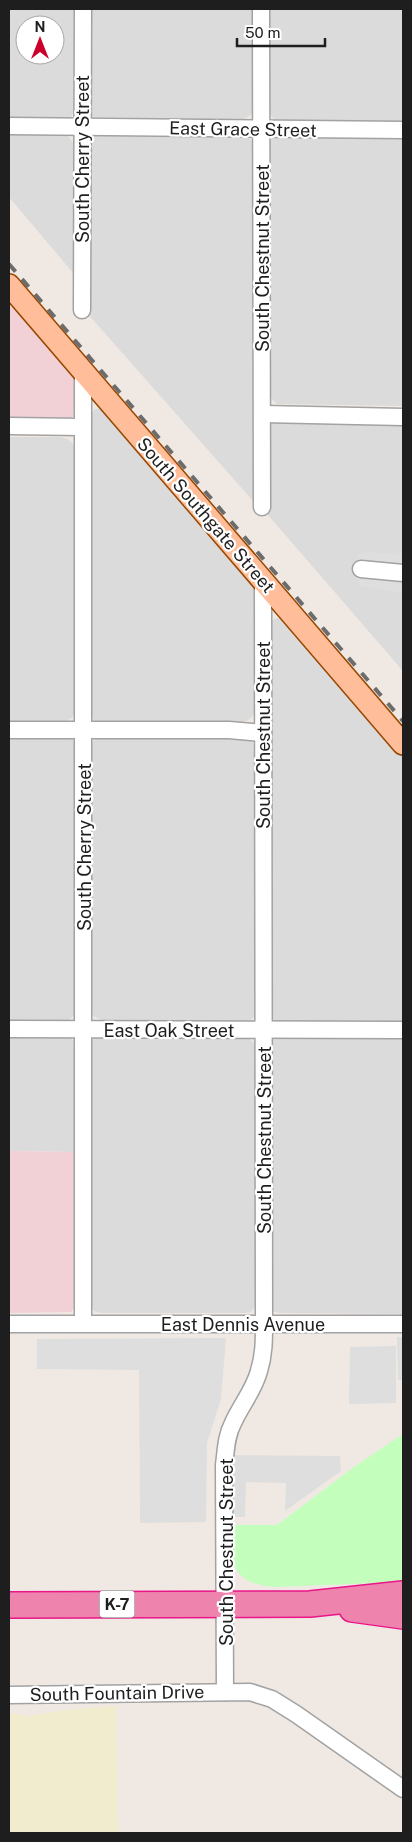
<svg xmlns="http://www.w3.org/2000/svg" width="412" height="1842" font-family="'Public Sans',sans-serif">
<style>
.residential{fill:#dcdbdb;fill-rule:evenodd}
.commercial{fill:#f2d1d6}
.farmland{fill:#f0eccd}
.park{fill:#c4febc}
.parking{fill:#dedede}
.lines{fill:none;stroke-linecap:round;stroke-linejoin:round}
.minor-casing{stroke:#a2a2a2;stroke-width:19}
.major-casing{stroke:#984700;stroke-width:24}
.highway-casing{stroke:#e91589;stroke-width:28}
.minor{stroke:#fff;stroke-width:16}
.major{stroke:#ffbe99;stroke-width:21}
.highway{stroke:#ee84ae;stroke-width:25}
.rail{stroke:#6c6c6c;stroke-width:4;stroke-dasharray:10 10;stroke-linecap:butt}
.labels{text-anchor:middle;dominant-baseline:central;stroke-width:4.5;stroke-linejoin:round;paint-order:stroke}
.shield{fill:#fff;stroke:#626262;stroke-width:1}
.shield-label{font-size:16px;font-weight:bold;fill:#1e1e1e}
.street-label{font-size:18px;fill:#1e1e1e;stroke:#fff}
</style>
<rect width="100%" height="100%" fill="#f0e9e3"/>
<g class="residential">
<path d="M9,9H75V109L71,117L62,118L9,117ZM25,25H55V55H25Z"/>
<path d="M89,9H254L253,111L251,115L241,120L93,117L91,114Z"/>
<path d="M267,9H403V122L279,121L273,118L268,111Z"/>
<path d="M9,133L65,135L69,137L75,145L74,274L9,197Z"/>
<path d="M96,134L247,136L253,142L254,502L87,313L90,142Z"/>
<path d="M403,136V406L277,404L269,396L268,143L273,137Z"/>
<path d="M103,408L254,580L256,590L255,710L253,716L247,721L242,722L101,723L95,721L89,715L90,415L95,409Z"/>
<path d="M403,420V671L268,515L269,426L273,421Z"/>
<path d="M9,437H61L68,439L74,445L75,710L73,717L64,722L9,721Z"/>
<path d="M277,618L284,619L403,753V1022H279L271,1018V621Z"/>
<path d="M9,735L68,737L73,740L76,747L75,1014L69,1020L65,1021H9Z"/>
<path d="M101,736L249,738L253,743L254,753L255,1012V1016L251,1020L242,1021L102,1020L93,1016L90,1012L91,744L93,741Z"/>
<path d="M9,1035H65L70,1037L74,1042L75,1047L76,1152L9,1151Z"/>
<path d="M403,1035V1314L280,1313L275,1312L271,1309V1042L276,1036Z"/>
<path d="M96,1036L247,1037L256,1045L255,1303L254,1308L251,1312L245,1313H103L96,1312L92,1309L91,1306L90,1047L91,1041Z"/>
</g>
<g class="commercial">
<path d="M9,297L73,369L75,381V412L71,419L9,424Z"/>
<path d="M9,1151L76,1152L75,1306L71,1312L9,1313Z"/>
</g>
<path class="farmland" d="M116,1706L118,1833H9V1713L28,1716L67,1710Z"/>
<path class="park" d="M403,1434V1582L274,1587C230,1583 231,1562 231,1525H277L354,1467Z"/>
<g class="parking">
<path d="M369,552L403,554V593L359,586L355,565L358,554Z"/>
<path d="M397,1337H403V1380H398Z"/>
<path d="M226,1338L221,1399L207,1443L206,1522L140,1523L139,1370L37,1369V1339Z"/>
<path d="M396,1346V1403L349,1404L350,1347Z"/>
<path d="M229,1455L340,1456L341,1471L285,1511L286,1483L246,1482L245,1517H230Z"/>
</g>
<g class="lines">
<g class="minor-casing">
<g id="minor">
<path d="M261,9L262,507"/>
<path d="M9,126L403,130"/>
<path d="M82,310L83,9"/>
<path d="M83,371V1323"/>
<path d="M263,414L403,417"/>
<path d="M9,426L82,427"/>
<path d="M361,569L403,573"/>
<path d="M9,730H229L263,733"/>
<path d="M9,1029L403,1030"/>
<path d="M9,1324H403"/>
<path d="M225,1692L224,1465C226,1450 226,1436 233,1423C241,1405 254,1390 259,1371C264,1355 264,1340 264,1324L263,581"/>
<path d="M9,1695L250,1692L272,1699L296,1714L403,1789"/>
</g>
</g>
<g class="major-casing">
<path id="major" d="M9,285L403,744"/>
</g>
<g class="highway-casing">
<g id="highway">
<path d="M9,1605L310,1604L403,1594"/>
<path d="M352,1609L403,1616"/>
</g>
</g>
<use href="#minor" class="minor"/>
<use href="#major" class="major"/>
<use href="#highway" class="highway"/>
<path class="rail" d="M9,264L403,721"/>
</g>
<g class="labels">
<rect class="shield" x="99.5" y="1590.5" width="35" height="27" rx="4"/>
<g class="shield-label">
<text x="117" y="1604">K-7</text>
</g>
<g class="street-label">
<text transform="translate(243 129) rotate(1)">East Grace Street</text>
<text transform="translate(82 159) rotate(-90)">South Cherry Street</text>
<text transform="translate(262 258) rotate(-90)">South Chestnut Street</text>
<text transform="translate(206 515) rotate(49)">South Southgate Street</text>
<text transform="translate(263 735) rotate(-90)">South Chestnut Street</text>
<text transform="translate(84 847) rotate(-90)">South Cherry Street</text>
<text x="169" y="1030">East Oak Street</text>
<text transform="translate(264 1140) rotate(-90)">South Chestnut Street</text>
<text x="243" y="1324">East Dennis Avenue</text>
<text transform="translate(226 1552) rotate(-90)">South Chestnut Street</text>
<text transform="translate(117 1693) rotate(-1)">South Fountain Drive</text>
</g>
</g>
<rect width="412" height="1842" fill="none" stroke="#1e1e1e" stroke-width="20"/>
<g transform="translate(40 40)"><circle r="24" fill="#ffffff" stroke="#a5a5a5"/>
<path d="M0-4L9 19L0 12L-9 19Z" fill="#cc002a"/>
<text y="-8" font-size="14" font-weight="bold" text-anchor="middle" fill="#1e1e1e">N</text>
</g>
<path d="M237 38v8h88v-8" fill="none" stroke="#1e1e1e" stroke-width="2.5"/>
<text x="245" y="38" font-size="15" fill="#1e1e1e" stroke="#ffffff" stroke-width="4" paint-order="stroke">50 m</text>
</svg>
